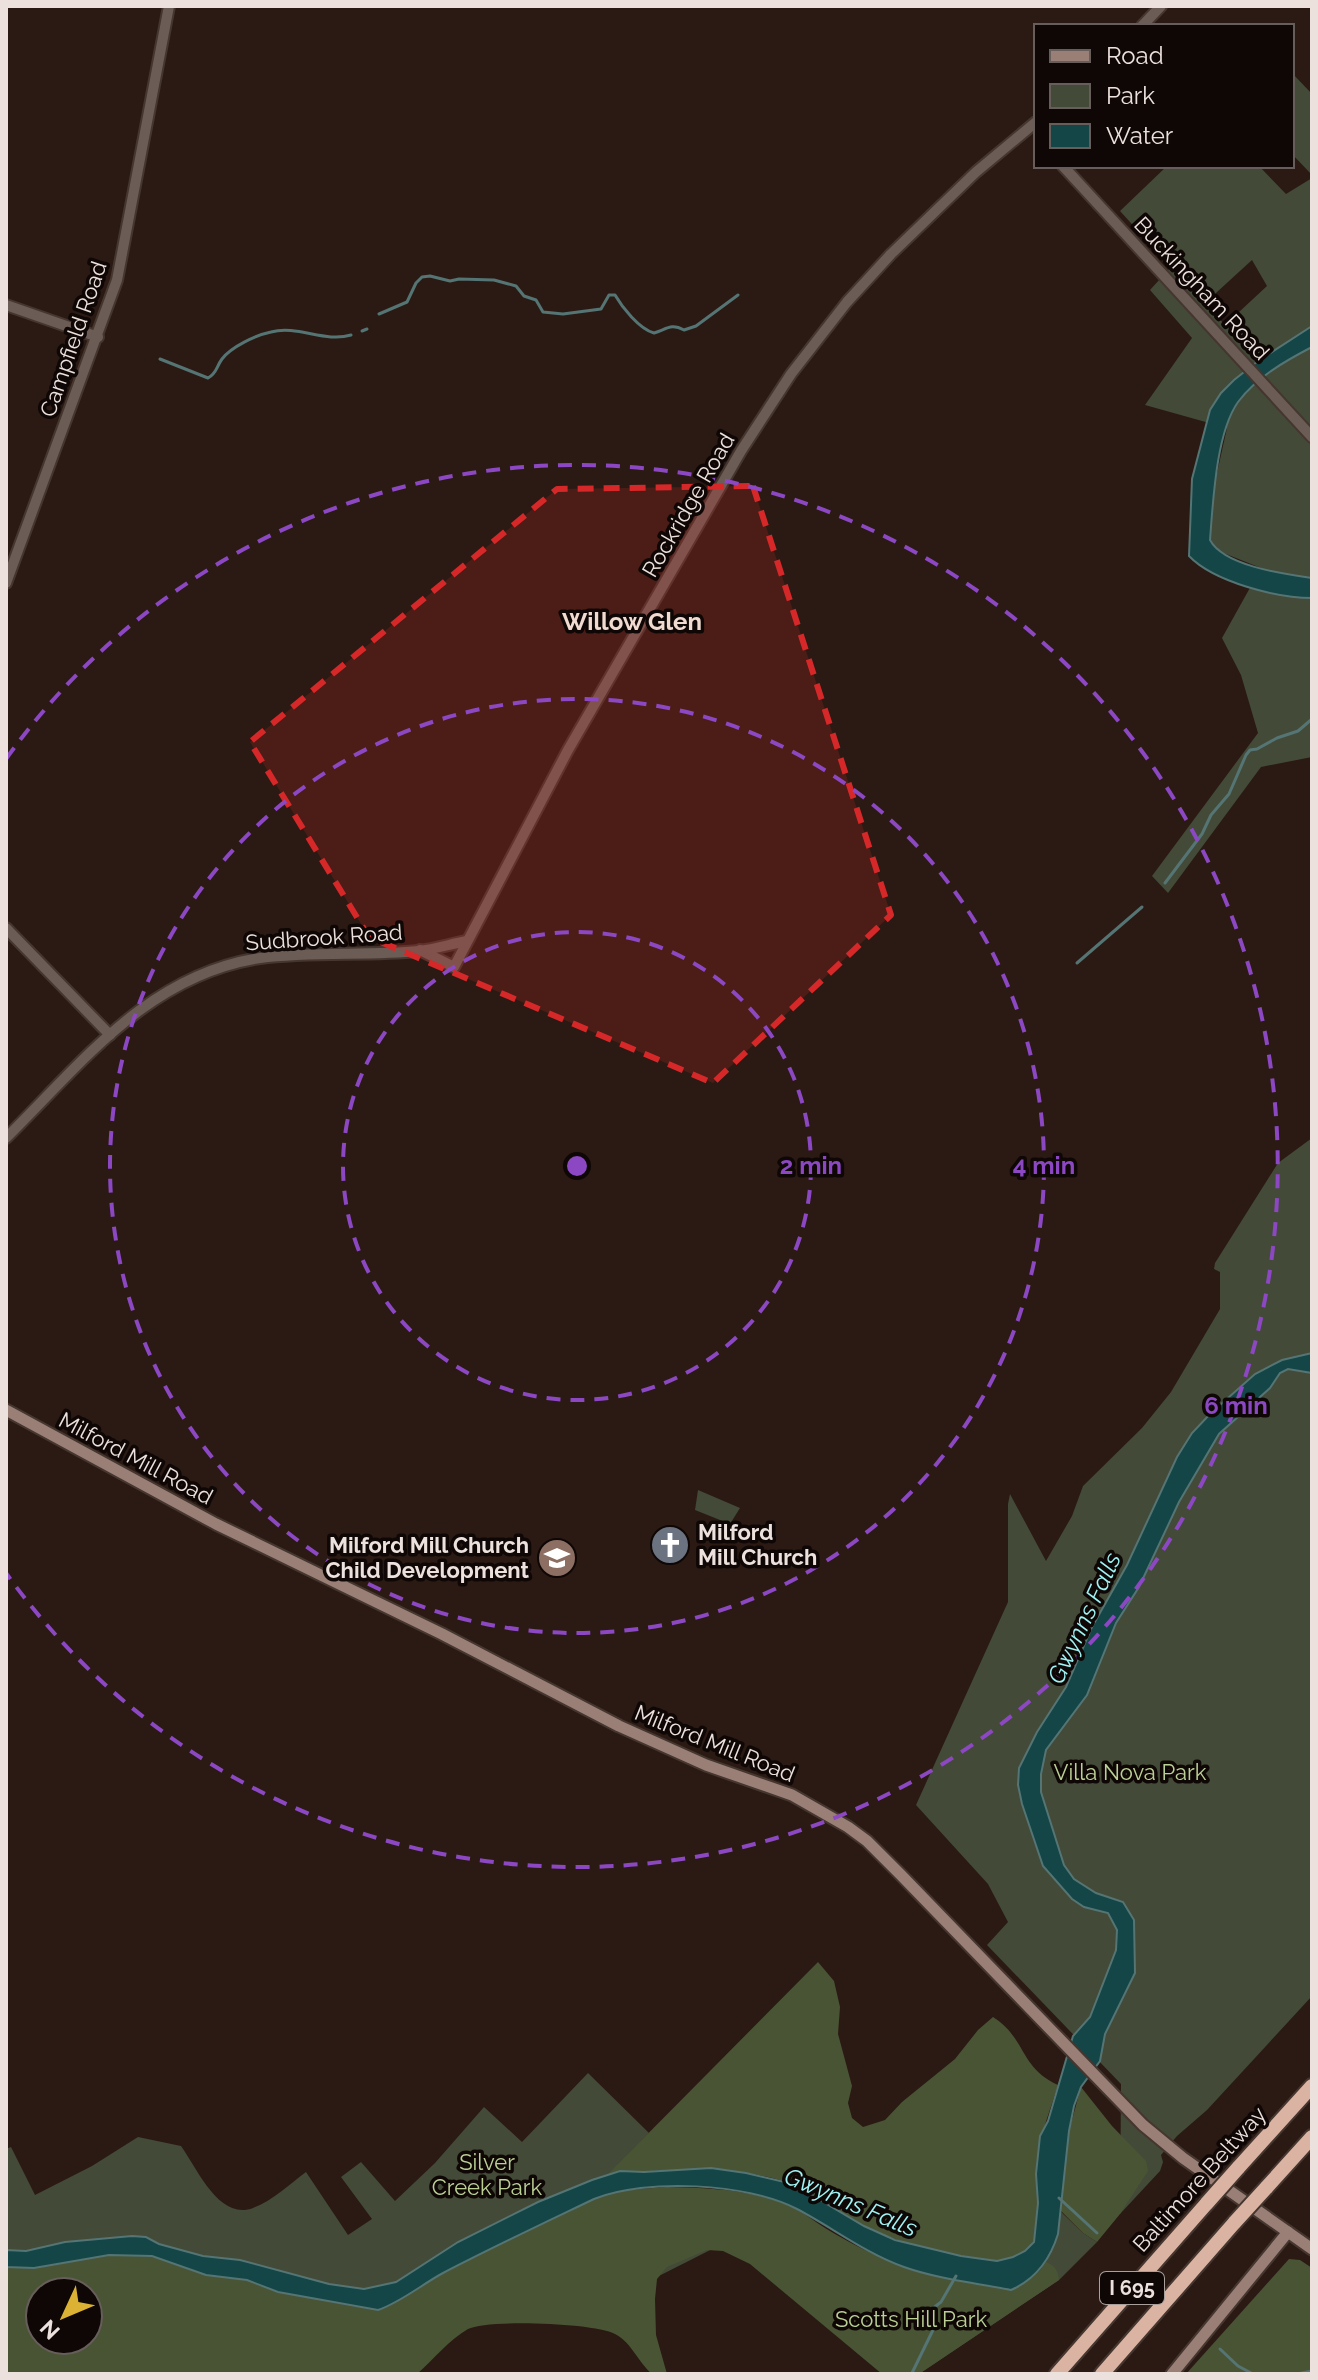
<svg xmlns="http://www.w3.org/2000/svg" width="1318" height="2380" font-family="Raleway,sans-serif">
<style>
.green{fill:#434a37;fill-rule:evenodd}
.forest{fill:#495434;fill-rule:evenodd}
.water{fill:#144647;stroke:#557474;stroke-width:2}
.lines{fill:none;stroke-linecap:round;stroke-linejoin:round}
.stream{stroke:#557474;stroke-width:3}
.tertiary-casing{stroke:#45362f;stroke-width:14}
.secondary-casing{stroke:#45362f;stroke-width:15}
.motorway-casing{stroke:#45362f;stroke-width:18}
.tertiary{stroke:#6c5c56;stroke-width:10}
.secondary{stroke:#997f75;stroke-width:11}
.motorway{stroke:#dbb3a2;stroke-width:14}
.motorway-bridge-casing{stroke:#45362f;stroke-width:18;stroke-linecap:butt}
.motorway-bridge{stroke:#dbb3a2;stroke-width:14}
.marked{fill:#d62828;fill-opacity:0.2;stroke:#d62828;stroke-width:6;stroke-dasharray:16 10;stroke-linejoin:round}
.ring{fill:none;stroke:#8c47c3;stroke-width:4;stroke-dasharray:14 10}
.labels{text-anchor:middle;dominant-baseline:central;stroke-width:7;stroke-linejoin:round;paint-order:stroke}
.shield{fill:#0e0705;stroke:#a9a09c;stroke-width:2}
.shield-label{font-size:20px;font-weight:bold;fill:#ece1dc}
.street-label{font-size:22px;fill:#ece1dc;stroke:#0e0705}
.poi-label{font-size:22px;font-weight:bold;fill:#ece1dc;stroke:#0e0705;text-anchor:start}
.park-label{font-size:22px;fill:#bbd095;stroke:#0e0705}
.neighbourhood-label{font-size:24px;font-weight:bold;fill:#f1dbd1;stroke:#0e0705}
.water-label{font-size:24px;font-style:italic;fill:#9ff3f4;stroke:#0e0705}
.centre{fill:#8c47c3;stroke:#0e0705;stroke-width:4}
.ring-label{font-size:24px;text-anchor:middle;font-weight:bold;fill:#8c47c3;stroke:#0e0705;stroke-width:7;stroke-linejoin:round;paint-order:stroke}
</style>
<rect width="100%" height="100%" fill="#2a1a13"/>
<g class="green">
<path d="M1292,73L1312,94V175L1292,154Z"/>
<path d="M1167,166H1259L1286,194L1312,178V757L1261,767L1168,893L1152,876L1258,733L1241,675L1222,638L1261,568L1221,552L1210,540L1215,482L1227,428L1145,405L1192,338L1150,290L1171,267L1120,211ZM1252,260L1267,286L1225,325L1205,303Z"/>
<path d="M1312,1138V1996L1207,2110L1177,2136L1161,2155L1163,2162L1160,2171L1120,2214L1121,2084L987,1945L1008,1922L988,1884L916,1805L1008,1602V1504L1010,1494L1046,1561L1072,1516L1083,1486L1142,1428L1171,1392L1220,1309V1272L1214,1269L1215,1263L1278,1163Z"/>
<path d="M698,1490L740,1508L730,1524L695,1510Z"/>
<path d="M588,2073L649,2133L597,2186L930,2274L1011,2290C1044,2263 1058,2255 1059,2210L1083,2233L1097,2242L1059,2280L919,2374L730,2240L649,2281L6,2374V2149L11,2147L35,2195L92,2166L138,2137L181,2146C197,2168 219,2221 253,2208C272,2201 290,2184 306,2172L348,2235L372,2219L341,2177L361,2162L395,2201L435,2163L484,2107L522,2142ZM40,2292H88V2340H40Z"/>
</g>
<g class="forest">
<path d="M818,1962L834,1981L840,2007L838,2034L852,2086L848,2103L852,2118L863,2127L885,2120L902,2102L955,2059L978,2030L993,2017C1027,2039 1019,2067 1058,2085C1049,2114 1037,2142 1036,2173C1036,2194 1045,2227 1031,2245C1024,2254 1010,2260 999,2261C966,2263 893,2241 864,2226C840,2213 819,2197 795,2185C781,2179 763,2176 748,2173C706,2164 663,2173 620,2171L607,2175Z"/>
<path d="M1081,2087L1112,2126L1146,2161L1148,2171L1120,2214L1097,2242L1083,2233L1060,2210L1069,2131Z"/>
<path d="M667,2187C709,2188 748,2189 788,2205C801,2211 813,2220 825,2228C849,2243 876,2256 902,2266C936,2279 976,2283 1011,2290L1038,2273L1046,2262C1055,2266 1058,2270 1059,2280L919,2374H882L750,2264L723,2251L707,2250L667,2267L657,2279L655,2299L656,2335L667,2374H652C638,2362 632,2343 615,2334C595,2323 487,2319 468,2329C449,2340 434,2359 417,2374H6V2267L34,2268L109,2255L133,2254L152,2256L206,2275L247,2280L278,2292L355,2307L393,2304L408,2293L441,2274L594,2199L613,2191ZM40,2292H88V2340H40Z"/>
<path d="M1289,2259L1300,2260L1312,2268V2374H1186Z"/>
</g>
<g class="water">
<path d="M1312,326V347C1285,361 1257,377 1238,402C1216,433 1213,502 1210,540C1224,566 1284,574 1312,578V598C1277,598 1214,582 1189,556L1192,479L1210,410L1221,393L1234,380L1258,361Z"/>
<path d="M1312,1353V1373L1288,1369L1280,1373L1270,1388L1219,1434L1179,1502L1139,1587L1116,1623L1087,1695L1046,1750L1041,1774V1792L1064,1865L1074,1879L1096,1893L1123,1902L1134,1920L1135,1973L1105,2034L1100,2061L1081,2087L1074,2106L1069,2131L1058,2234C1050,2260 1036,2279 1011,2290C976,2283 938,2279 904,2267C865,2253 833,2228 797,2209C747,2183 646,2178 594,2199C544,2223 493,2247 443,2273C421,2285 401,2302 378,2310L278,2292L247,2280L206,2275L152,2256L109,2255L34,2268L6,2267V2250L26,2251L65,2242L132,2236L146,2237L159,2244L203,2256L240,2260L329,2284L364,2289L396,2282L458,2242L538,2202L592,2180L620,2171L644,2172L711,2168L746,2173L793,2184L864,2226L895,2240L961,2256L997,2261L1013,2257L1025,2251L1034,2242L1038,2203L1036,2174L1040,2136L1048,2121L1073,2036L1090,2017L1116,1950L1117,1930L1108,1913L1084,1907L1072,1899L1043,1866L1022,1804L1018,1785L1019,1768L1037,1732L1066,1687L1092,1627L1127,1565L1177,1457L1192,1433L1211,1413L1255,1374L1282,1360Z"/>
</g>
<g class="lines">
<g class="stream">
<path d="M379,314L407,302L416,283L422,277L430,276L450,281L459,279L494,280L516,286L524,296L536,300L543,312L563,314L601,309L609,295H615C622,307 639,329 654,333C667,329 671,323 684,330L696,326L738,295"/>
<path d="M362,331L367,329"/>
<path d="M160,359L208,378C217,373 216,367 222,359C231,347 256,335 271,332C298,325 325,343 351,335"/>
<path d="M1165,883L1202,834L1211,815L1229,794L1246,755L1250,750L1257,749L1277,738L1298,731L1312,719"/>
<path d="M1077,963L1142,907"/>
<path d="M1059,2198L1097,2233"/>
<path d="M1220,2349L1238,2366L1253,2374"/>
<path d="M912,2373L934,2328L932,2309L941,2302L956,2276"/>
<path d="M1297,2374L1312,2371"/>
</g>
<g class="tertiary-casing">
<g id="tertiary">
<path d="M1142,26L1161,6"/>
<path d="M1063,166L1312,437"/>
<path d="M6,305L98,337"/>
<path d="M6,583L117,280L169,6"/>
<path d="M6,928L110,1035"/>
<path d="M420,950L454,967L568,750L741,451L791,374L847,302L891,254L976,172L1036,122"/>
<path d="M6,1138C82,1063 148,975 260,958C313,951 367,956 419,951C435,949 451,944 467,941"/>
</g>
</g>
<g class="secondary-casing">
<g id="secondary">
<path d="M6,1410L216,1524L442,1634L619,1726L706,1765L792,1795L848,1827L867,1841L901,1875L1143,2125L1183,2158L1312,2249"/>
<path d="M1172,2374L1288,2232"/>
</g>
</g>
<g class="motorway-casing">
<g id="motorway">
<path d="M1238,2168L1312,2086"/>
<path d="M1266,2188L1312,2137"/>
<path d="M1057,2374L1207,2203"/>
<path d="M1102,2374L1235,2222"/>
</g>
</g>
<use href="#tertiary" class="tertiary"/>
<use href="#secondary" class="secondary"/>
<use href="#motorway" class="motorway"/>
<g class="motorway-bridge-casing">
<g id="motorway-bridge">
<path d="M1207,2203L1238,2168"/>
<path d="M1235,2222L1266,2188"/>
</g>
</g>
<use href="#motorway-bridge" class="motorway-bridge"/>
</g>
<path class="marked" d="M753,486L891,915L713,1083L369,937L250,742L557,489Z"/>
<g class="ring">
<circle cx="577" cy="1166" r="234"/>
<circle cx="577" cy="1166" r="467"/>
<path d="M6 759A701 701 0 1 1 6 1573"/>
</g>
<defs>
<g id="church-disc" transform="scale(2)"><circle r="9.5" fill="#6b7280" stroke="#0e0705"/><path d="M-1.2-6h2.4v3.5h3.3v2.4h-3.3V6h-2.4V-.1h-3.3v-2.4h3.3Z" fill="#fff"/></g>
<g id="school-disc" transform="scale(2)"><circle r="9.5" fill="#8d6e63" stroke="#0e0705"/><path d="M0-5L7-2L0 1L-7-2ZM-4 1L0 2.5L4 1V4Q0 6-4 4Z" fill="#fff"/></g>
</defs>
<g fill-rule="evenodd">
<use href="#church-disc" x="670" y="1545"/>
<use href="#school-disc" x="557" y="1558"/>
</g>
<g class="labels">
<rect class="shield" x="1100" y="2272" width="64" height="32" rx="6"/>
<g class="shield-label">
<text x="1132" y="2288">I 695</text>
</g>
<g class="street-label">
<text transform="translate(1202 288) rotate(47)">Buckingham Road</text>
<text transform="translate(73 339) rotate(-71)">Campfield Road</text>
<text transform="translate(688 505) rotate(-60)">Rockridge Road</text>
<text transform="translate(324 937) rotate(-4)">Sudbrook Road</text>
<text transform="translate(136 1458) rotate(28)">Milford Mill Road</text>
<text transform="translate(715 1743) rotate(22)">Milford Mill Road</text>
<text transform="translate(1199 2179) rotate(-48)">Baltimore Beltway</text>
</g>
<g class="poi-label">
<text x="698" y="1532">Milford<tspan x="698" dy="25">Mill Church</tspan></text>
<text x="529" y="1545" text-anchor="end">Milford Mill Church<tspan x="529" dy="25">Child Development</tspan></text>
</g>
<g class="park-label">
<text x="1130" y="1772">Villa Nova Park</text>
<text x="487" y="2162">Silver<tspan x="487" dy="25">Creek Park</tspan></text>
<text x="911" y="2319">Scotts Hill Park</text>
</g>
<g class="neighbourhood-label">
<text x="632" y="621">Willow Glen</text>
</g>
<g class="water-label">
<text transform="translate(1084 1618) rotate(-65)">Gwynns Falls</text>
<text transform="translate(851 2202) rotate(23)">Gwynns Falls</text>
</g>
</g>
<circle cx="577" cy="1166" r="12" class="centre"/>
<g class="ring-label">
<text x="811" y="1174">2 min</text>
<text x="1044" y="1174">4 min</text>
<text x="1236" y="1414">6 min</text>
</g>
<rect width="1318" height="2380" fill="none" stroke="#ece1dc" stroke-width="16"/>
<rect x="1034" y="24" width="260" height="144" fill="#0e0705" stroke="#675e5b" stroke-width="2"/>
<rect x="1050" y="50" width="40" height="12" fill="#997f75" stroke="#675e5b" stroke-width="2"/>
<text x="1106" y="64" font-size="24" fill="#ece1dc">Road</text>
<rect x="1050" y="84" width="40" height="24" fill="#434a37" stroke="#675e5b" stroke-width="2"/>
<text x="1106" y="104" font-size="24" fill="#ece1dc">Park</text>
<rect x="1050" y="124" width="40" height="24" fill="#144647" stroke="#675e5b" stroke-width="2"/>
<text x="1106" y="144" font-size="24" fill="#ece1dc">Water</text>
<g transform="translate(64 2316) rotate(226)"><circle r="38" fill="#0e0705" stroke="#675e5b" stroke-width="2"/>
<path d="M0-6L14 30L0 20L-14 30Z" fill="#dbb233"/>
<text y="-12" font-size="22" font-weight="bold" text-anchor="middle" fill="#ece1dc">N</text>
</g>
</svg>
